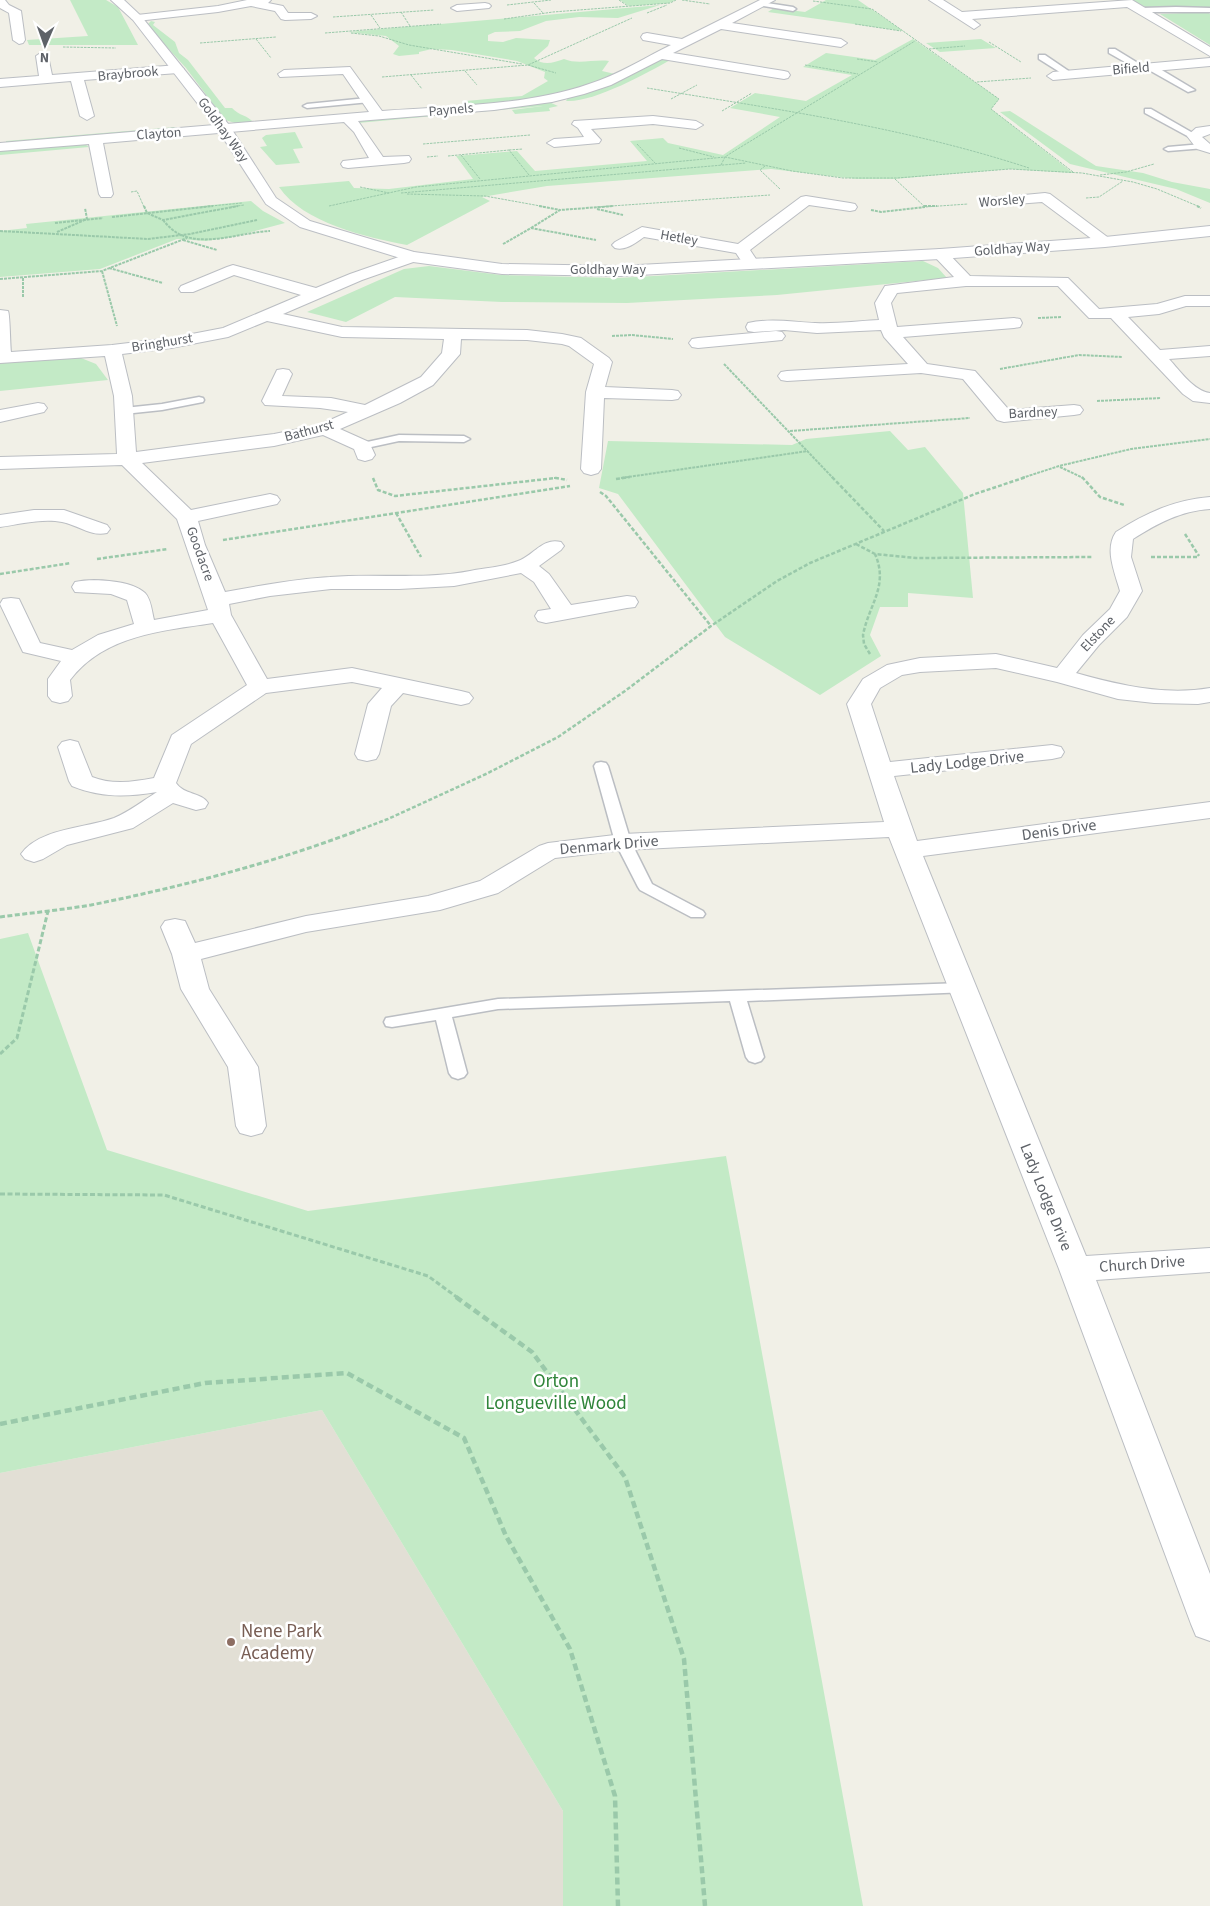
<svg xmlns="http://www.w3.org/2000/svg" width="1210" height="1906" font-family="'Source Sans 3',sans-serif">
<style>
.education{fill:#e2dfd5}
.green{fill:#c3eac6}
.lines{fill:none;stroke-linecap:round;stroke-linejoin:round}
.lane-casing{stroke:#bbbec3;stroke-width:3}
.street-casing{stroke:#bbbec3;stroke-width:2}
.secondary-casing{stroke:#bcbfc5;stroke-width:2}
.path-far4{stroke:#9ac9aa;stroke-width:1;stroke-dasharray:2.5 1;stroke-linecap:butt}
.path-far3{stroke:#9ac9aa;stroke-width:2;stroke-dasharray:3 1;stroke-linecap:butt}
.path-far2{stroke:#9ac9aa;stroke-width:2.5;stroke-dasharray:4 2;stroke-linecap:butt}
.path-far1{stroke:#9ac9aa;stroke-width:3;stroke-dasharray:5 2.5;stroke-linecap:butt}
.path{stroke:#9ac9aa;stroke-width:4.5;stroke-dasharray:7 4;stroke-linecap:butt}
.lane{fill:#fff;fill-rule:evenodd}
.street{fill:#fff;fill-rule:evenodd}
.secondary{fill:#fff;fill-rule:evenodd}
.education-dot{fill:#8d6e63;stroke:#fff;stroke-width:2}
.labels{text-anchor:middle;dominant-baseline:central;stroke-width:5;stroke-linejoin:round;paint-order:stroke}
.far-street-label{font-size:14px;fill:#5e6268;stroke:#fff}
.street-label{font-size:16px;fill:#5e6268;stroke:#fff}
.near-park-label{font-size:19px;fill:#30853a;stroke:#fff}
.near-education-label{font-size:19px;fill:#785e54;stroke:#fff;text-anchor:start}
</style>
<rect width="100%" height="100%" fill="#f1f0e7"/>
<path class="education" d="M322,1410L563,1811V1906H0V1473Z"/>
<g class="green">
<path d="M70,0H106L118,7L138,45H29L27,40L88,36Z"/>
<path d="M620,0H675L669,3L629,6Z"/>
<path d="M826,0H858L903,31L768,12L774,8L805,12Z"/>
<path d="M1131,0H1210V8L1156,12Z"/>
<path d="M660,5L618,18L579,17L546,21L520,31L495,32L488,35V41L503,42L516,38L550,40L548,46L534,58C543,66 553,63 564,59C578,65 594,59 609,61L602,71L615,74C566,98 511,102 457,107L466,101L522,96L548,81L544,78L545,72L517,61L452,50L432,49L419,52V54L399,56L393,54L399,46L386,36L348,32Z"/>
<path d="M1207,12L1210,14V45L1160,14Z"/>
<path d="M151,21L155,22L153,25L175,42L179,53L188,60L225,108H232C239,116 248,115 254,123H235L225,120L186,68L147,25Z"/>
<path d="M913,39L999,99L991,109L1073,173L1010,169L894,179H857L771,169L547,186L482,197L490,201L407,245C366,237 303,223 279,187L349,181L354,188L389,189L473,179L456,156L517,151L535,171L647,161L630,141L663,138L668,143L723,155L780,117L730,108L755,93L806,101L852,75L803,67L826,53L875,60Z"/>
<path d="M981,39L996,48L940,52L926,43Z"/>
<path d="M661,59H672C647,73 593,103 566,101L568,98Z"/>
<path d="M549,102L558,106L549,108L550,111L515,114L512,110L543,106L358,123L363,119Z"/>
<path d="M1010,111L1096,166L1143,173L1172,182L1210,189V203L1176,189L1070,164L1000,112Z"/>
<path d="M176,127V129L6,144V141Z"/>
<path d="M295,132L303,148L293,149L300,163L276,165L260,147L267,146L262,138L266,135Z"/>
<path d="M83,143L89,147L0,155V150Z"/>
<path d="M251,201L263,211L285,223L232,237L206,241L177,239L100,269L0,277V231L27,228L26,224Z"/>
<path d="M923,261L938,268L947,278L777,295L627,303L502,302L395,297L346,322L307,312L404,269L429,266L501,275L618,278Z"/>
<path d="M76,356L96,364L108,380L0,391V362Z"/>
<path d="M890,431L908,450L925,447L963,493L973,598L908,593V607H880L870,635L881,656L820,695L725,637L618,494L599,488L608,441L792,445L806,439Z"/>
<path d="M28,933L107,1150L308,1211L726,1156L863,1906H563V1811L322,1410L0,1473V939Z"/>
</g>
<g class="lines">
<g class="lane-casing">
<g id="lane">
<path d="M760,2L793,7L796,9L793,11L758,5V3Z"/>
<path d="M1176,7L1210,8V12H1142L1139,10L1142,8Z"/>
<path d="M1109,49H1115L1146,68L1139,70L1109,53Z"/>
<path d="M1039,55H1045L1073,74L1066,76L1039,59Z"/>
<path d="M1149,66H1155L1195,90L1188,92L1149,70Z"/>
<path d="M367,98H370V102L307,108L303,106L307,104Z"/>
<path d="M1145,109H1151L1198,136L1191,138L1145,113Z"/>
<path d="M1202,144H1205V148L1168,151L1164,149L1168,147Z"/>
<path d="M199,397L203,398L204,400L203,402L162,410L124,414L119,411L124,408L162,404Z"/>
<path d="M399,435L464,436L470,439L464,442L399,441L362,449L356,446L358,444Z"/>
<path d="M601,762L606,763L608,766L631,842L652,884L703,911L705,914L703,917H691L640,890L638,887L615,842L594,766L596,763Z"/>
<path d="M962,983L968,984L970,988L968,992L747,1001L764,1057L761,1061L755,1063L749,1061L746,1057L730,1001L498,1009L452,1017L467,1073L464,1077L458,1079L452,1077L449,1073L436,1020L392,1027L386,1026L384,1022L386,1018L392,1017L498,999Z"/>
</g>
</g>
<g class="street-casing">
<g id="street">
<path d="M0,0H5L9,5L21,11L25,40L23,43L19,44L13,40L9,13L0,8Z"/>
<path d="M247,0H271L268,3L283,6L288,13H311L317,16L311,19L285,20L281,19L275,11L251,6L218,12L137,21L131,18L137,15L218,6Z"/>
<path d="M760,0H775L732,23L841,39L847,43L841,47L721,29L673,53L784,71L788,72L790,75L788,78L784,79L662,59L611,85L584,94L552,102L494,110L358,121L383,157L409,156L411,159L409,162L404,163L348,168L343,167L341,164L343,161L369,158L354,132L344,122L103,143L113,194L111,197H101L99,194L89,144L0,151V143L369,112L343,74L280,77L278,74L284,70L350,67L382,111C449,106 526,106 589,84C618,75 644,58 671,45L643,40L641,37L643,34L647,33L682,39Z"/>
<path d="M929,0H943L962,12L1132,0L1210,47V56L1127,7L972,19L980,25L974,29Z"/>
<path d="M485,3L489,4L491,6L489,8L457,11L451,8L457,5Z"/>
<path d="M42,52L48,56L52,75L178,65L184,69L178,73L84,80L94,116L87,120L80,116L71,81L0,87V79L39,76L36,56Z"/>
<path d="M1210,58V66L1053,80L1047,76L1053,72Z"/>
<path d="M653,116L696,121L703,125L696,129L653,124L591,129L601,140L599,143L554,147L547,143L554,139L584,137L578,128L572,124L574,121Z"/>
<path d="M1210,126V134L1202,137L1210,144V153L1197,149L1187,136L1196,128Z"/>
<path d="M1045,193L1050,194L1110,239L1113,242L1110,245H1100L1042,202L990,206L985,205L983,202L985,199L990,198Z"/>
<path d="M806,196L850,203L855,204L857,207L855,210L850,211L809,205L750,250L760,265L758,268H746L736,253L644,237C635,243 626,251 615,248L612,245L615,242L642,227L738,244L801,197Z"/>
<path d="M940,249L946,251L970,276L1068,278L1099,309L1157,304L1185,296H1210V306H1186L1159,314L1128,317L1160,350L1210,346V356L1169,359C1180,371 1194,391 1210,393V403L1193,401L1183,394L1111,318H1089L1058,286H966L897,293L891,303L897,327L1014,318L1020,319L1022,323L1020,327L1014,328L903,337L927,364L975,371L1009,410L1074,405L1080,406L1083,410L1080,414L1074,415L1004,422L997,420L963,379L921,373L787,381L781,380L778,376L781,372L787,371L908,364L884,337L881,330L817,333L784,330L754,332L748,331L746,327L748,323C770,318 793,322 815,323C836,324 858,321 879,320L875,303L885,286L954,277L932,254L934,251Z"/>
<path d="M413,252L419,254L421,257L419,260L362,280L283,314L342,327L527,330L562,334L581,338L609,358L612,362L605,387L672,390L678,391L681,395L678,399L672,400L604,398L601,469L598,473L591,475L584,473L581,469L586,392L594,364L569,346L562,344L527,340L461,339L460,354L433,385L400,403L340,429L369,442L375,455L372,459L365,461L358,459L354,449L323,435L274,446L142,463L191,510L270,494L277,496L280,500L277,504L198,521L205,545L225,592C259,586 294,579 330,577C376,573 423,580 470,571C485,568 504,567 518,561C534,555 543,537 561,542L564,546L561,550L539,566L549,574L571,605L627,596L635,597L638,602L635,607L627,608L546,623L538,621L535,616L538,611L551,609L534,582L521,573L454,586L399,589H331L270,596L229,604L231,615L267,679L352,668L461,691L469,693L473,698L469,703L461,705L403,693L391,706L379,754L376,759L367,761L358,759L355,754L368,704L382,688L352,682L266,693L191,744L176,783C184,795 201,792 208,803L205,808L196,810L173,803L133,828L67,845L43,859L34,862L25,859L21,854C39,828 87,828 114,818C129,812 144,800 157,792C127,797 102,798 72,786L69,781L58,747L62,742L70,740L78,742L92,777C112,785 133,782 154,778L172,735L247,685L213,623C162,631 104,635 70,680L72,696L68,701L60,703L52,701L48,696V679L61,661L23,652L0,604L3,599L11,598L19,599L40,643L72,650L98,635L134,624L127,600L111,594L75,592L72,587L75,582C92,578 132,580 145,593C151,599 152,612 154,620L208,610L177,519L122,465L0,469V457L117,454L114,396L105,356L0,363V310L8,311C10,315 10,344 11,352L112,345L171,338L223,328L301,295L234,275L193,292H181L179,289L181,286L227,267L233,265L316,288L350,274ZM267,321L342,337L444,339L442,353L421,377L365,405L331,398L282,396L292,374L289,370L283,369L277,370L262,401L265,405L320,408L348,412L319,425L274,434L136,452L132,396L122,354L171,348L228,337Z"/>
<path d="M776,331L782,332L785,336L782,340L698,348L692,347L689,343L692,339L698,338Z"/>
<path d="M38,403L44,404L47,408L44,412L0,422V410Z"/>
<path d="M1210,497V509C1181,511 1158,523 1133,539L1131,557L1142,591L1127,617L1099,645L1076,673C1119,685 1165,696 1210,688V702L1198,704L1154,703L1118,699L1057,682L996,668L920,672L902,675L880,688L871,704L890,762L1052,745L1061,747L1064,752L1061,757L1052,759L894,776L917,841L1210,802V818L923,856L1086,1256L1210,1248V1272L1096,1280L1210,1574V1641L1196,1636L1191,1624L1059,1269L889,837L623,850L555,858L498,893L440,910L306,932L201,959L209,989L258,1067L266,1126L262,1133L251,1136L240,1133L236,1126L228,1067L181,989L172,954L161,927L165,921L175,919L185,921L195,943L306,916L428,896L480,881L539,846L548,843L623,834L884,822L847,704L863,679L887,665L920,658L996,654L1057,668L1083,635L1110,609L1120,591C1115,573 1104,549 1116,532C1146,513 1174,500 1210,497Z"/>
<path d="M34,510H64L107,525L110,529L107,533C91,537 78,525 62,522C43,518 20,524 0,527V515Z"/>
</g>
</g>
<g class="secondary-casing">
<path id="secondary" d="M111,0H124L141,16L229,125L276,198L310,221L414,252L502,264L620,266L940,249L1105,237L1210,226V236L1105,247L940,259L620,276L502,274L413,262L300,227L266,204L218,130L133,20Z"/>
</g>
<g class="path-far4">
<path d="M619,0L628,6"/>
<path d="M682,0L710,4"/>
<path d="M813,1L872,9L999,99L991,109L1073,172"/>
<path d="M534,3L543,13"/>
<path d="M507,5L551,0"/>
<path d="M401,12L410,26"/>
<path d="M647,13L667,5"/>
<path d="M371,15L380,28"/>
<path d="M333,17L434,10"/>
<path d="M504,19L553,12L670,3L676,0"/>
<path d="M855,24L901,31"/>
<path d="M325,33L441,24"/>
<path d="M351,33L379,36L409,45L522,64"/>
<path d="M256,39L271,58"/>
<path d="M989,42L1021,62"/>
<path d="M200,43L276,37"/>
<path d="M63,47L116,48"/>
<path d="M929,49L965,46"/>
<path d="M857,59L878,62"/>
<path d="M528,65L556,73"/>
<path d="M805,65L858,74"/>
<path d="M465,71L477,85"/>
<path d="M411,75L422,89"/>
<path d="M382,77L528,65L632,18"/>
<path d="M977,82L1031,78"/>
<path d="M647,88C776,109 904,127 1029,168"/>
<path d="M671,99L697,85"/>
<path d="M722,111L752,93"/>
<path d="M423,144L530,135"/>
<path d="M637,144L655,163"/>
<path d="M679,148L714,157"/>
<path d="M509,150L523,149"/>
<path d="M461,155L480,179"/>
<path d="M448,156L509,150L529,175"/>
<path d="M427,157L438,156"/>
<path d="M721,165L725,157L731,153L915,41"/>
<path d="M765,166L760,170L780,189"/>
<path d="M1100,175L1126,172L1154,164"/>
<path d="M895,179L925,207L968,204"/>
<path d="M360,187L389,193"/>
<path d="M131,192L137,191L144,207"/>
<path d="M401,193L746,163"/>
<path d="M407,194L485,196L546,207"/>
<path d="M1086,198L1099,197L1123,181"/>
<path d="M329,206L416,187L725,157L792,171L843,178H897L1010,169L1082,173L1133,182L1157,189L1200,207"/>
<path d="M201,207L242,203"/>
<path d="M231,207L244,205"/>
<path d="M597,207L770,195"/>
<path d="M922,207H925"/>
</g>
<g class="path-far3">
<path d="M144,206L147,213L163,220L238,206"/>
<path d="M539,206L560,210"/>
<path d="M924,206H937"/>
<path d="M1197,206L1201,208"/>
<path d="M597,209L623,215"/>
<path d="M871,210L881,212L925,207"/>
<path d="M112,217L213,206"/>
<path d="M163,220C167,225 172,230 177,233C204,248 242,232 270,231"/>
<path d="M55,223L103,218"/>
<path d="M531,228L560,210L614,206"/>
<path d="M0,231L148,239L190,234L257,220"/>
<path d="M57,232L87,219L85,208"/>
<path d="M183,240L217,250"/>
<path d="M503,244L531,228L596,240"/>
<path d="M109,268L163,283"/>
<path d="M102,271L117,326"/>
<path d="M23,278V298"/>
<path d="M0,279L102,271L187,238"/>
<path d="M1038,318L1062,317"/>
<path d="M612,336L632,335L673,339"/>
<path d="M724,364L833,478"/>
<path d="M1000,369L1079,355L1122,357"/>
<path d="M1097,401L1161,398"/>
<path d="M790,431L970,418"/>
<path d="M1060,467L1083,478"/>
<path d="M554,478H557"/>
<path d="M621,478L808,451"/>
<path d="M1022,478L1059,466L1131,449L1210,439"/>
</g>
<g class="path-far2">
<path d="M832,477L884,531"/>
<path d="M1082,477L1100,497L1124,505"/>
<path d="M373,478L378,490L395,496L556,478L567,480"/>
<path d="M616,479L630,477"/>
<path d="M600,492L606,496L711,626"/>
<path d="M396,513L421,557"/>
<path d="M1185,534L1199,556"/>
<path d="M223,540L570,486"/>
<path d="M856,544L875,554L916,558L1092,557"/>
<path d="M1151,557H1199"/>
<path d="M97,559L168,549"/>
<path d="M0,574L71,563"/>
<path d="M870,654L864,644L863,635C869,604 889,586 875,554"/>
<path d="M351,833L388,819L486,774L558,737L625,691L711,626L777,581L810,563L975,494L1026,477"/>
</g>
<g class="path-far1">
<path d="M0,917C30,913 61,910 91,905C180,887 269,864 354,832"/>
<path d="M0,1054L17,1038L48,911"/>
<path d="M0,1194L164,1195L428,1276L458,1298"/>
</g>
<g class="path">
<path d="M456,1297L532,1352L625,1477L684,1659L705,1906"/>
<path d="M0,1424L205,1383L347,1373L464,1438L506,1536L570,1649L615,1796L618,1906"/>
</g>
<use href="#lane" class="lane"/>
<use href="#street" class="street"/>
<use href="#secondary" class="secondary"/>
</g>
<circle class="education-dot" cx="231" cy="1642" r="5"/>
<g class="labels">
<g class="far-street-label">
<text transform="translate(1131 69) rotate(-5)">Bifield</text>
<text transform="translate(128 74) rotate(-5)">Braybrook</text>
<text transform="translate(451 110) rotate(-5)">Paynels</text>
<text transform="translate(223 130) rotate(54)">Goldhay Way</text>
<text transform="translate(159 134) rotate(-4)">Clayton</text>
<text transform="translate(1002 201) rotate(-5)">Worsley</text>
<text transform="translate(679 238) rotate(10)">Hetley</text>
<text transform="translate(1012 249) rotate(-4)">Goldhay Way</text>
<text x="608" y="270">Goldhay Way</text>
<text transform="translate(162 343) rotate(-9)">Bringhurst</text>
<text transform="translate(1033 413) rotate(-3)">Bardney</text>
<text transform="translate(309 431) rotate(-15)">Bathurst</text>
<text transform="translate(200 554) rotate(70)">Goodacre</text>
<text transform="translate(1098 634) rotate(-47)">Elstone</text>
</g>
<g class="street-label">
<text transform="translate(967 762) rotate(-6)">Lady Lodge Drive</text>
<text transform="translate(1059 830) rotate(-8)">Denis Drive</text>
<text transform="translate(609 845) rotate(-5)">Denmark Drive</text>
<text transform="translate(1046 1197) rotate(68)">Lady Lodge Drive</text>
<text transform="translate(1142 1264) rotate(-4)">Church Drive</text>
</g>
<g class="near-park-label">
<text x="556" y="1381">Orton<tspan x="556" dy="22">Longueville Wood</tspan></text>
</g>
<g class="near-education-label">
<text x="241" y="1631">Nene Park<tspan x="241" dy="22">Academy</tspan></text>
</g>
</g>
<g transform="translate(45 45) rotate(182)" stroke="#ffffff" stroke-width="4" paint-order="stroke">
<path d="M0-4L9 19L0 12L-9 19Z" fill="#5e6268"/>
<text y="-8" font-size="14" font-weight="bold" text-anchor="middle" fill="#5e6268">N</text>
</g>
</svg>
